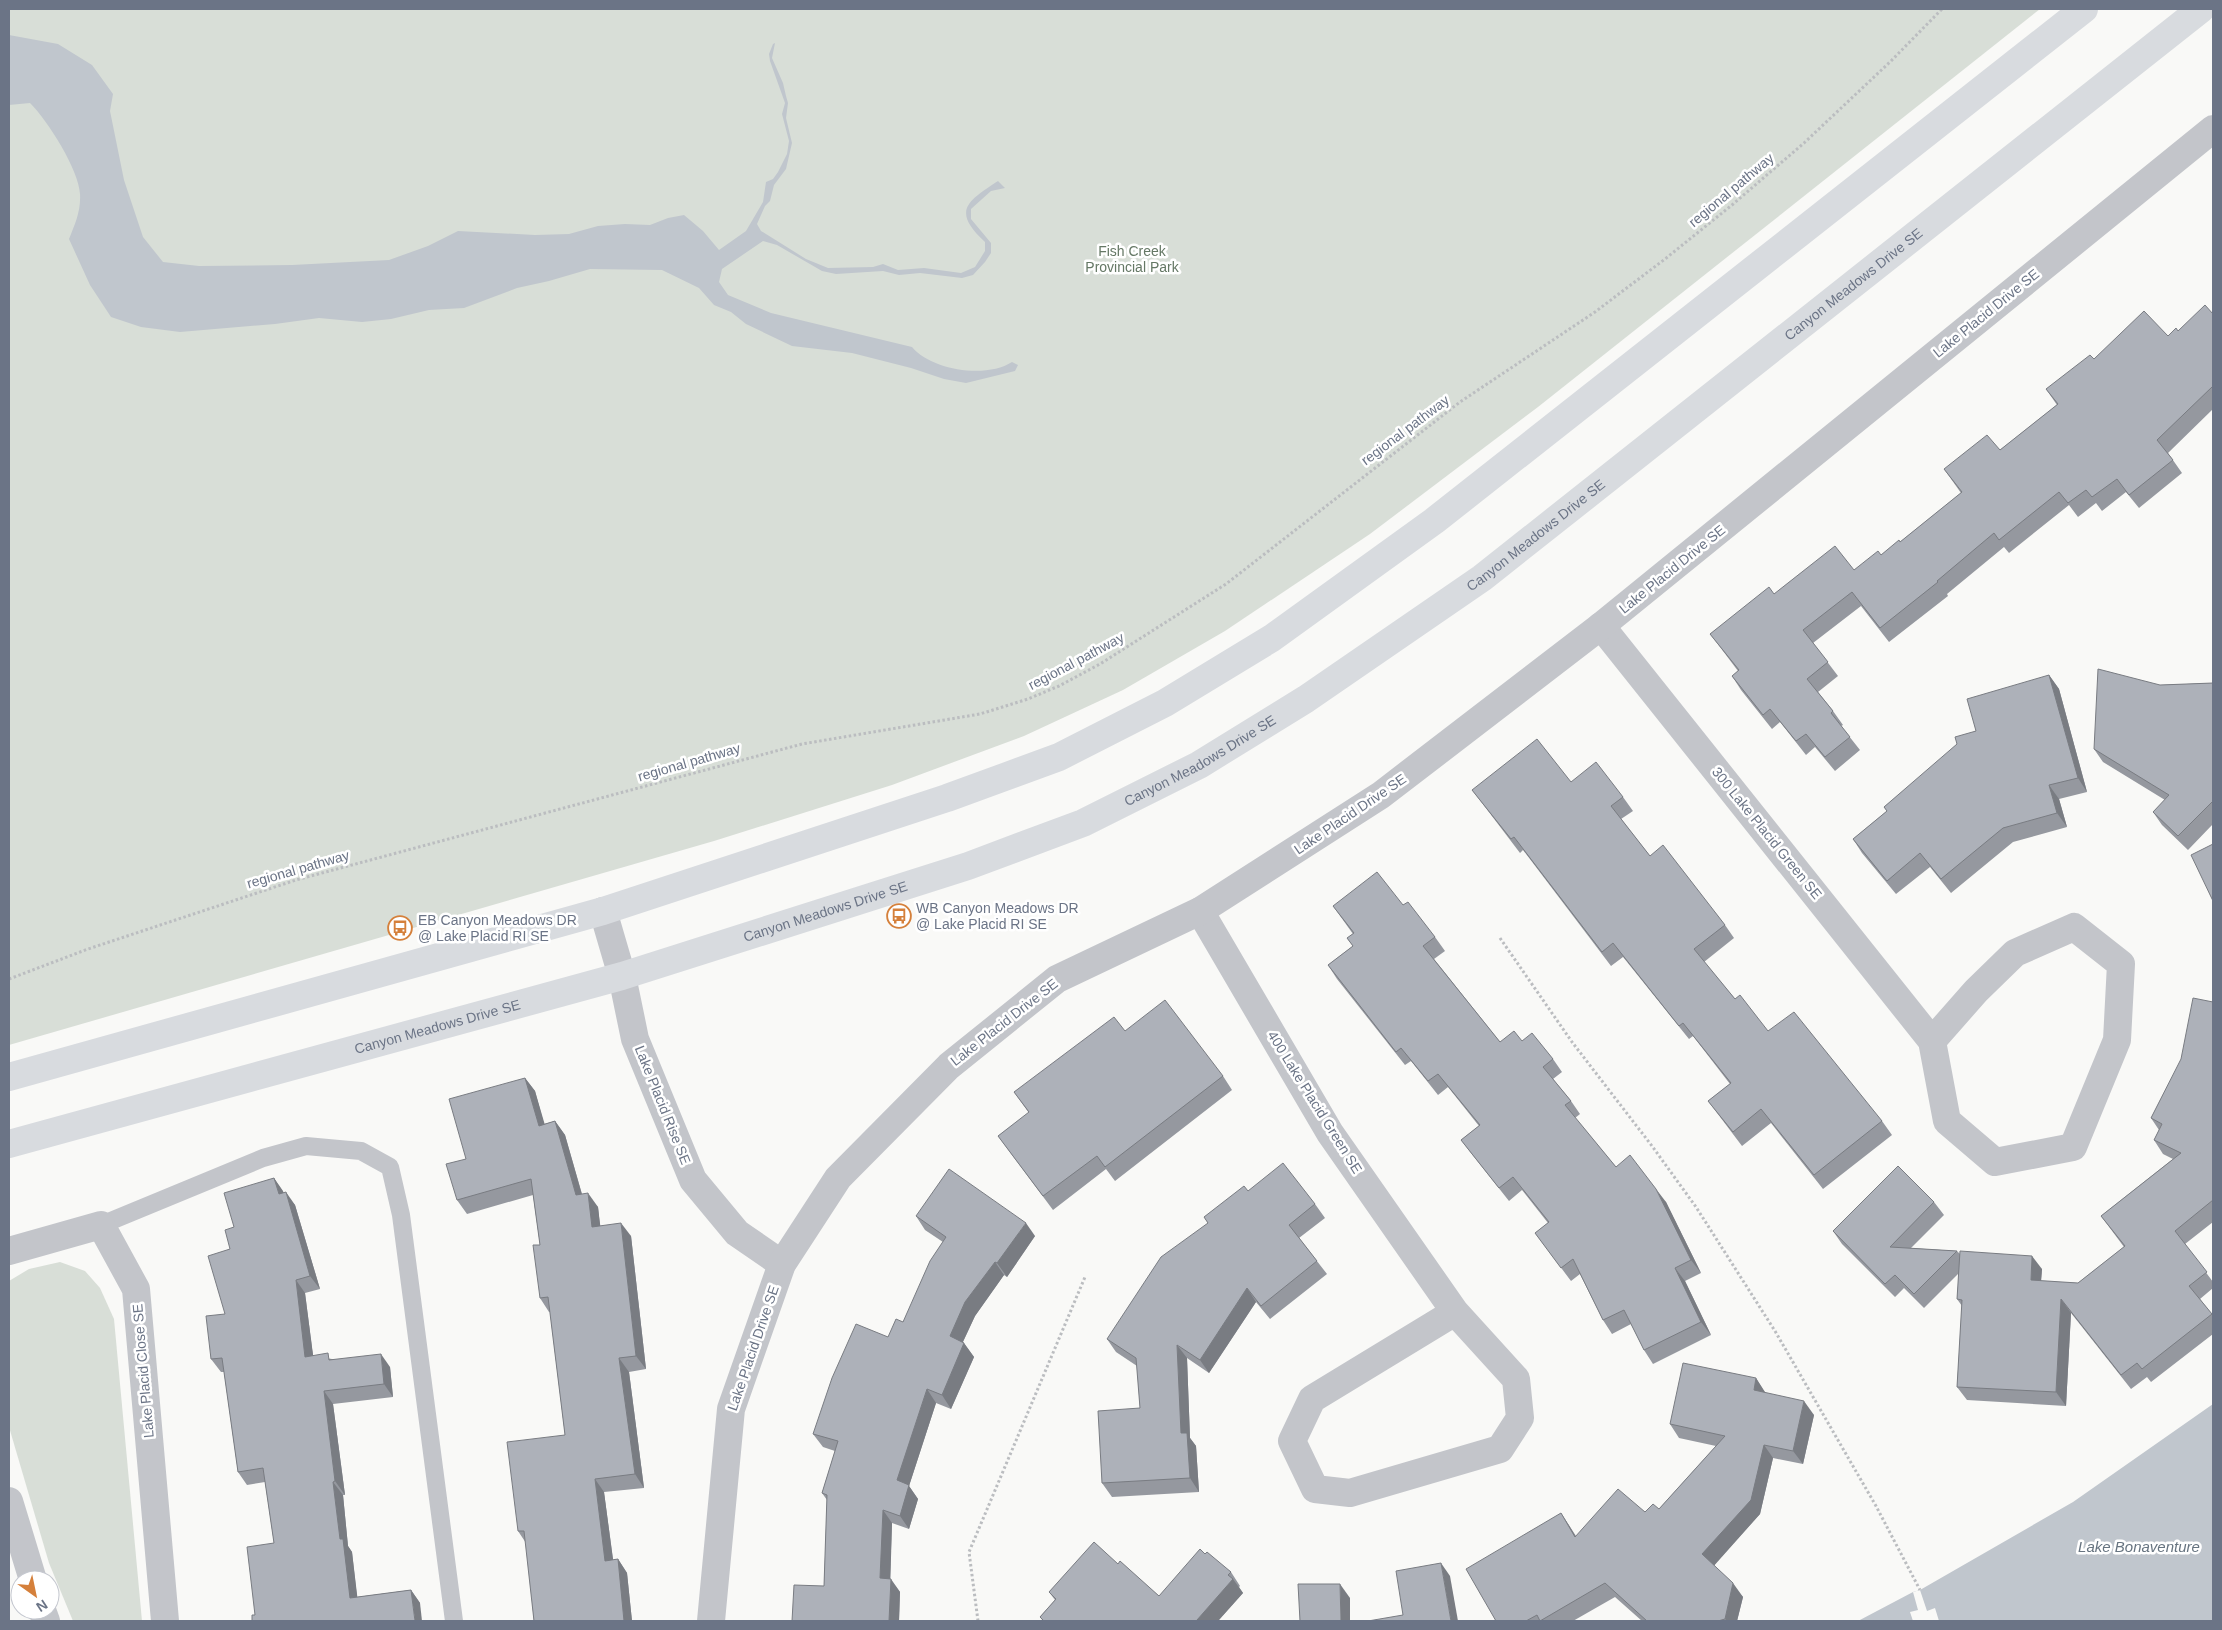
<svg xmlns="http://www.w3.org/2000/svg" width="2222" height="1630" font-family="Helvetica,sans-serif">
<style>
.green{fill:#d8ded7}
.water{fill:#c0c6cd}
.pier{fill:#f9f9f7}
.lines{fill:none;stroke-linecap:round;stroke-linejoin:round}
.path{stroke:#bbbdc0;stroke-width:3;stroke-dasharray:2.5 2.5;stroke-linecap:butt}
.service{stroke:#c3c5ca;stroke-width:18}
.minor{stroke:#c3c5ca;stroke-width:28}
.secondary{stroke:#d8dbdf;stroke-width:28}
.wall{fill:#95989f}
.shaded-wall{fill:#797c82}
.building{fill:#adb1b9;stroke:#797c82}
.labels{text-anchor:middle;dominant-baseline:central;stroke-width:5;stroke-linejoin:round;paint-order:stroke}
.street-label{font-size:14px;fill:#6b7486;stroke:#fff}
.park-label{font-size:14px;fill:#657865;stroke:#fff}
.poi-label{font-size:14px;fill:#6b7486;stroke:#fff;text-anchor:start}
.water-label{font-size:15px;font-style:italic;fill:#677480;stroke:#fff}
</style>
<rect width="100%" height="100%" fill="#f9f9f7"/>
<g class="green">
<path d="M9,9H2040L1538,407L1370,534L1225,631L1123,690L1024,736L892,785L714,841L9,1045Z"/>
<path d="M60,1262L85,1271L100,1288L114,1319L142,1621H73L49,1563L9,1427V1281L29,1269Z"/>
</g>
<g class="water">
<path d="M9,35L58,44L92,65L113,94L110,111L124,180L143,237L163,262L199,266L292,265L389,260L428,246L458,231L535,235L569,234L598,226L625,224L650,225L668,218L684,215L703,231L719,250L746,231L763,202L766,182L773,179L778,172L787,154L789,141L782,114L785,103L770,61L769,54L773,44L775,43L772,58L783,83L786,96L788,103L786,118L792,143L786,169L774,185L770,201L765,206L757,224L761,231L806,259L828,268L873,267L883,264L898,270L924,268L961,273L975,267L985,251V242C952,211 966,202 998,181L1005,188L991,191L971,209V219L991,243V253L985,262L973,275L962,278L920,273L899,275L883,271L836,274L822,271L777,245L763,241L722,269L719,282L728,295L771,313L912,347C931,370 986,379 1012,362L1018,365L1015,371L966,383L944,379L911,368L852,353L792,346L746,324L731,312L714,305L699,288L662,270L590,269L549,281L517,288L464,308L429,310L391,319L362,322L319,318L275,324L180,332L141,327L111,317L90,285L69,239C75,224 81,211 80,194C79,170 48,121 30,103L9,105Z"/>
<path d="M2213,1404V1621H1858L1913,1592L1920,1590L2073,1502Z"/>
</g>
<path class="pier" d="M1920,1590L1927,1611L1935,1608L1939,1621H1913L1910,1612L1918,1610L1913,1592Z"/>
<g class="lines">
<g class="path">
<path d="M1500,938L1572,1042L1652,1146L1696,1207L1775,1331L1876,1506L1920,1590"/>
<path d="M9,979L88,949L296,880L802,744L980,714L1028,699L1059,686L1100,664L1226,584L1460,402L1595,312L1665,259L1732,205L1804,143L1891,61L1942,9"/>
<path d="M978,1621L969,1552L1085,1277"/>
</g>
<path class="service" d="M101,1225L263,1158L306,1146L361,1151L390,1167L401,1215L454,1621"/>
<g class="minor">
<path d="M1601,626L1932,1041L1947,1121L1995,1162L2073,1147L2117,1040L2121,964L2074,927L2015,953L1976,991L1932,1041"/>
<path d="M603,911L622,976L635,1039L693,1180L737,1233L782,1264"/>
<path d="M1200,911L1330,1133L1455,1312L1516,1379L1520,1418L1500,1449L1350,1493L1315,1489L1292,1441L1312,1399L1455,1312"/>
<path d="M9,1251L101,1225L136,1289L165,1621"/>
<path d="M9,1501L33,1580"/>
<path d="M42,1610L46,1621"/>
<path d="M711,1621L731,1409L782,1264L838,1178L949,1066L1057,979L1200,911L1381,795L1601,626L2213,129"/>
</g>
<g class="secondary">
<path d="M9,1077L603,911L947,798L1059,757L1165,703L1272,638L1434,521L2084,9"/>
<path id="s1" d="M9,1144L622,976L968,866L1083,823L1199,765L1306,699L1482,578L2201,9"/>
</g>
</g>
<g class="wall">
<path d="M2213,314V409L2168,453L2182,473L2139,508L2126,492L2102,511L2096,503L2078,517L2069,505L2009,553L2004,547L1947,594L1948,596L1889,642L1861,606L1813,643L1838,676L1818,692L1833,711L1843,725L1841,726L1860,750L1835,771L1815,747L1806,755L1780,722L1772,729L1741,690L1732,676L1738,671L1720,647L1710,634L1774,594L1854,570L1881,555L1900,542L1961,493L1944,469L2000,450L2057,405L2046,389L2094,359L2168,336Z"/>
<path d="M2049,675L2059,689L2087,792L2059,799L2067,827L2013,842L1951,893L1930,867L1896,894L1862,853L1853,839L1887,811L1884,807L1976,731Z"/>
<path d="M2213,683V824L2188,850L2162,825L2153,812L2165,800L2103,762L2094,749L2160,685Z"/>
<path d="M1571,782L1623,797L1633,811L1621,819L1650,856L1725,925L1734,938L1704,962L1735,999L1768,1031L1882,1121L1892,1135L1823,1189L1771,1123L1742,1146L1708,1101L1730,1084L1693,1036L1689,1039L1623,957L1611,966L1523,850L1520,853L1482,803L1472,790Z"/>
<path d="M1403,905L1435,937L1445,951L1434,959L1500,1042L1522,1041L1553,1059L1562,1072L1553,1079L1571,1101L1580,1114L1575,1118L1616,1167L1666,1202L1701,1273L1685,1281L1711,1335L1653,1364L1644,1350L1631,1324L1612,1334L1603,1320L1580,1274L1571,1281L1535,1233L1548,1223L1522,1190L1509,1201L1471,1153L1461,1140L1479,1126L1448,1087L1438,1095L1411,1061L1405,1065L1337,979L1328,965L1353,946L1347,938L1353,934L1333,906Z"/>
<path d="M2213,1002V1222L2185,1244L2213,1282V1288L2200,1299L2213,1316V1334L2151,1382L2147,1377L2131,1389L2071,1313L2066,1406L1967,1400L1957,1387L1962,1306L1957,1299L1959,1273L1924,1308L1904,1288L1895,1297L1842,1244L1833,1231L1934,1202L1944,1215L1911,1248L1957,1251L1960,1254L2042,1269L2041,1281L2078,1283L2124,1247L2101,1216L2173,1159L2163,1154L2154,1140L2159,1130L2151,1118Z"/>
<path d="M1125,1031L1223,1076L1232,1090L1115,1181L1106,1169L1053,1210L998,1136L1029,1113L1014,1092Z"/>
<path d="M525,1078L535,1091L544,1124L555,1121L565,1135L582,1194L598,1207L600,1226L631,1236L646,1369L629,1372L644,1488L604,1492L613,1560L618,1559L627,1573L632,1621H534L526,1543L518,1531L565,1435L550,1312H549L540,1298V1245L533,1195L467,1214L457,1200L466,1159Z"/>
<path d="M274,1178L283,1192L295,1205L320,1289L305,1293L313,1356L332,1359L390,1367L393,1397L333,1404L345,1495H343L348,1546L352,1552L357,1597L411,1590L420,1603L255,1615L274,1543L265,1482L247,1485L238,1472L224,1372H221L211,1359L225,1314L230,1249L234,1227Z"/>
<path d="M1248,1191L1315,1204L1325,1218L1299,1238L1327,1274L1270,1319L1256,1302L1209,1373L1187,1358L1190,1438L1196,1446L1199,1492L1112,1497L1102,1483L1140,1408L1137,1366L1116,1352L1107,1339L1208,1223L1204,1217Z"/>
<path d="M916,1216L1035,1236L1007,1277L1004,1275L975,1316L963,1342L974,1357L951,1409L936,1403L909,1486L918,1499L909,1529L892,1523L890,1579L900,1592L899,1621H792L824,1586L827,1500L822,1493L835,1451L823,1447L813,1434L888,1337L903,1322L943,1242L925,1230Z"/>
<path d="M1756,1378L1765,1393L1814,1415L1803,1464L1773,1458L1760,1514L1714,1565L1743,1597L1737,1621H1642L1615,1597L1573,1621H1496L1561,1513L1576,1536L1645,1512L1659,1509L1716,1446L1679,1438L1670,1424Z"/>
<path d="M1205,1554L1231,1572L1240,1586L1239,1587L1243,1593L1218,1621H1043L1040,1617L1055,1600L1049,1592L1118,1564L1159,1596Z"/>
</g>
<g class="shaded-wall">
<path d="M2049,675L2059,689L2087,792L2078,778Z"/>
<path d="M2049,785L2059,799L2067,827L2057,813Z"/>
<path d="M525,1078L535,1091L549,1139L539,1126Z"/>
<path d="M555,1121L565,1135L586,1209L576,1195Z"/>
<path d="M274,1178L283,1191L288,1207L279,1194Z"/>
<path d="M1656,1189L1666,1202L1701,1273L1691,1260Z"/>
<path d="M286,1192L295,1205L320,1289L310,1276Z"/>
<path d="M588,1193L598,1207L602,1240L592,1227Z"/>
<path d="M621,1223L631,1236L646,1369L636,1356Z"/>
<path d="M1026,1223L1035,1236L1007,1277L997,1263Z"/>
<path d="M2032,1256L2042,1269L2040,1294L2031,1280Z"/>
<path d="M995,1262L1004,1275L975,1316L959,1350L950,1336L965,1302Z"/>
<path d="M1675,1268L1685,1281L1711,1335L1701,1322Z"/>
<path d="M296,1280L305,1293L315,1370L305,1357Z"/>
<path d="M1247,1288L1256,1302L1209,1373L1200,1360Z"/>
<path d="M2061,1299L2071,1313L2066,1406L2056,1392Z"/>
<path d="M964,1343L974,1357L951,1409L942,1395Z"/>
<path d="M1177,1345L1187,1358L1190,1438L1196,1446L1199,1492L1190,1478L1181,1433Z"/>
<path d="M381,1354L390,1367L393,1397L384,1384Z"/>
<path d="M619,1358L629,1372L644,1488L635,1474Z"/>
<path d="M1756,1378L1765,1392L1763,1404L1754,1390Z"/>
<path d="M927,1389L936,1403L909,1486L918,1499L909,1529L900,1516L897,1480Z"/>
<path d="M324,1391L333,1404L345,1495L335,1481Z"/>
<path d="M1804,1401L1814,1415L1803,1464L1793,1451Z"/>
<path d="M1764,1445L1773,1458L1760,1514L1712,1568L1702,1554Z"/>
<path d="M595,1479L604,1492L615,1574L605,1561Z"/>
<path d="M333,1482L343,1495L348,1546L352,1552L359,1611L350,1598L340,1539Z"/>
<path d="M883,1510L892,1523L890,1592L880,1578Z"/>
<path d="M1561,1513L1570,1527L1584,1551L1575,1537Z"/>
<path d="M618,1559L627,1573L632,1621H624Z"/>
<path d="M1441,1563L1450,1576L1458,1621H1451Z"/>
<path d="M891,1579L900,1592L899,1621H889Z"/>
<path d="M1233,1579L1243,1593L1218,1621H1197V1620Z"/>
<path d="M1733,1583L1743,1597L1737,1621H1727L1725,1619Z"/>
<path d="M1340,1584L1350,1598V1621H1341Z"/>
<path d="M411,1590L420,1603L422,1621H415Z"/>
</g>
<g class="building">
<path d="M2205,305L2213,314V386L2157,440L2173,460L2129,495L2117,479L2092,497L2086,490L2068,503L2059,492L1999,540L1994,533L1937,581L1938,582L1880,628L1852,592L1803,630L1828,662L1807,679L1833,711L1831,713L1850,737L1825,757L1806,734L1796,741L1770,709L1763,715L1732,676L1739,670L1710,634L1769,587L1774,594L1835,546L1854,570L1878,551L1881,555L1899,540L1900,542L1962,492L1944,469L1987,435L2000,450L2058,404L2046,389L2090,355L2094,359L2144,311L2168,336L2176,328L2178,331Z"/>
<path d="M2098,669L2160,685L2213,683V801L2178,836L2153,812L2169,795L2094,749Z"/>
<path d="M2049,675L2078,778L2049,785L2057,813L2003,828L1941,879L1920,853L1887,881L1853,839L1887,811L1884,807L1957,744L1955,737L1976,731L1967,699Z"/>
<path d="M1537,739L1571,782L1596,762L1623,797L1611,806L1650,856L1663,845L1725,925L1694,949L1735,999L1740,995L1768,1031L1794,1012L1882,1121L1814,1175L1761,1109L1733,1132L1708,1101L1731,1083L1683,1023L1679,1026L1613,943L1602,952L1514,837L1511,839L1472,790Z"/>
<path d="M2213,844V901L2191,855Z"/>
<path d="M1377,872L1403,905L1408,902L1435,937L1423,946L1500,1042L1514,1031L1522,1041L1532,1033L1553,1059L1543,1067L1571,1101L1565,1105L1616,1167L1630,1155L1656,1189L1691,1260L1675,1268L1701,1322L1644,1350L1624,1310L1603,1320L1573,1259L1561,1268L1535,1233L1549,1222L1513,1177L1499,1188L1461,1140L1480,1125L1438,1074L1428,1081L1401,1048L1396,1052L1328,965L1353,946L1347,938L1354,933L1333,906Z"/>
<path d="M2193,998L2213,1002V1200L2175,1231L2207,1272L2189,1286L2212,1314L2142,1369L2137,1363L2121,1375L2061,1299L2056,1392L1957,1387L1962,1300L1957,1299L1960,1251L2032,1256L2031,1280L2078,1283L2125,1246L2101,1216L2181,1153L2154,1140L2162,1124L2151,1118L2181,1059Z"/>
<path d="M1165,1000L1223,1076L1105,1167L1097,1156L1043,1196L998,1136L1029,1112L1014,1092L1114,1017L1125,1031Z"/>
<path d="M525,1078L539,1126L555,1121L576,1195L588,1193L592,1227L621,1223L636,1356L619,1358L635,1474L595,1479L605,1561L618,1559L624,1621H534L524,1531H518L507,1442L565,1435L548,1297L540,1298L533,1245H540L531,1179L457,1200L446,1164L466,1159L449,1099Z"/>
<path d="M1283,1163L1315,1204L1289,1225L1317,1261L1261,1306L1247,1288L1200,1360L1177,1345L1181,1433H1187L1190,1478L1102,1483L1098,1411L1140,1408L1136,1358L1107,1339L1161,1257L1208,1223L1204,1217L1244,1186L1248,1191Z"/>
<path d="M1898,1166L1934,1202L1890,1247L1957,1251L1914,1294L1895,1275L1885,1284L1833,1231Z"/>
<path d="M949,1169L1026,1223L997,1263L995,1262L965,1302L950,1336L964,1343L942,1395L927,1389L897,1480L909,1485L900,1516L883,1510L880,1578L891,1579L889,1621H792L794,1585L824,1586L827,1495L822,1493L838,1441L813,1434L832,1378L856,1324L888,1337L896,1319L903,1322L930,1261L946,1237L916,1216Z"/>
<path d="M274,1178L279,1194L286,1192L310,1276L296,1280L305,1357L328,1353L329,1360L381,1354L384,1384L324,1391L335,1481L333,1482L340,1539H343L350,1598L411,1590L415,1621H252V1615H255L247,1547L274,1543L263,1468L238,1472L222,1358L211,1359L206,1316L225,1314L208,1256L230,1249L225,1230L234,1227L224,1193Z"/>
<path d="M1683,1363L1756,1378L1754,1390L1804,1401L1793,1451L1764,1445L1751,1500L1702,1554L1733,1583L1725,1619L1718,1621H1647L1605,1583L1540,1621L1537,1615L1526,1621H1496L1466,1569L1561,1513L1575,1537L1618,1489L1645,1512L1653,1504L1659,1509L1725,1436L1670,1424Z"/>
<path d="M1094,1542L1118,1564L1120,1561L1159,1596L1200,1549L1205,1554L1207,1552L1231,1572L1228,1575L1233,1579L1197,1620L1198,1621H1044L1040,1617L1056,1599L1049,1592Z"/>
<path d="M1441,1563L1451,1621H1368L1403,1615L1396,1571Z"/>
<path d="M1298,1584H1340L1341,1621H1300Z"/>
</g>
<defs>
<g id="bus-ring" transform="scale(1.25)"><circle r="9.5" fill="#fff" stroke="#d5803b" stroke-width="1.5"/><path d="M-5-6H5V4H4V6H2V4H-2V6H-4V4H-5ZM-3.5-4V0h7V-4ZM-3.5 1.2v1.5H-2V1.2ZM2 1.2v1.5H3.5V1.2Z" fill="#d5803b"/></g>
</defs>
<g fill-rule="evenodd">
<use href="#bus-ring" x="899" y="916"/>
<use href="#bus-ring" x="400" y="928"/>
</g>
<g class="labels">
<g class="street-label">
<text transform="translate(1731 190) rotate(-40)">regional pathway</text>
<text stroke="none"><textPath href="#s1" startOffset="2064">Canyon Meadows Drive SE</textPath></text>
<text transform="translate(1986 313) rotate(-39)">Lake Placid Drive SE</text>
<text transform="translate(1405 430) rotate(-37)">regional pathway</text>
<text stroke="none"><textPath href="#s1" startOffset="1659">Canyon Meadows Drive SE</textPath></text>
<text transform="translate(1672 569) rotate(-39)">Lake Placid Drive SE</text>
<text transform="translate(1076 661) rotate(-28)">regional pathway</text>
<text stroke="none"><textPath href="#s1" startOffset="1254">Canyon Meadows Drive SE</textPath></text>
<text transform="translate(689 762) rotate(-16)">regional pathway</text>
<text transform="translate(1350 814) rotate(-34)">Lake Placid Drive SE</text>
<text transform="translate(1767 833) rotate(51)">300 Lake Placid Green SE</text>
<text transform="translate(298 869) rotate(-16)">regional pathway</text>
<text stroke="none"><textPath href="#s1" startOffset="849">Canyon Meadows Drive SE</textPath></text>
<text transform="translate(1004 1022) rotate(-38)">Lake Placid Drive SE</text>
<text stroke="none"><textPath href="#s1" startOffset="444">Canyon Meadows Drive SE</textPath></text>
<text transform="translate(1315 1102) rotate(58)">400 Lake Placid Green SE</text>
<text transform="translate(663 1105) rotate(68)">Lake Placid Rise SE</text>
<text transform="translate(753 1348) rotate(-71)">Lake Placid Drive SE</text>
<text transform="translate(143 1371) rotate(-95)">Lake Placid Close SE</text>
</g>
<g class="park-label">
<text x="1132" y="251">Fish Creek<tspan x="1132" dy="16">Provincial Park</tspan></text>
</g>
<g class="poi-label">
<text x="916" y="908">WB Canyon Meadows DR<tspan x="916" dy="16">@ Lake Placid RI SE</tspan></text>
<text x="418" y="920">EB Canyon Meadows DR<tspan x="418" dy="16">@ Lake Placid RI SE</tspan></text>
</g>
<g class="water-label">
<text x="2139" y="1546">Lake Bonaventure</text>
</g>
</g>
<rect width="2222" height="1630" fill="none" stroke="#6b7486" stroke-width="20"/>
<g transform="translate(35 1595) rotate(147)"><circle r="24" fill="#ffffff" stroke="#c4c7cf"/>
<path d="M0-4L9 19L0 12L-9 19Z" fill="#d5803b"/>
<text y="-8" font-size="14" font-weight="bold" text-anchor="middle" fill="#6b7486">N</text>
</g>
</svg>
